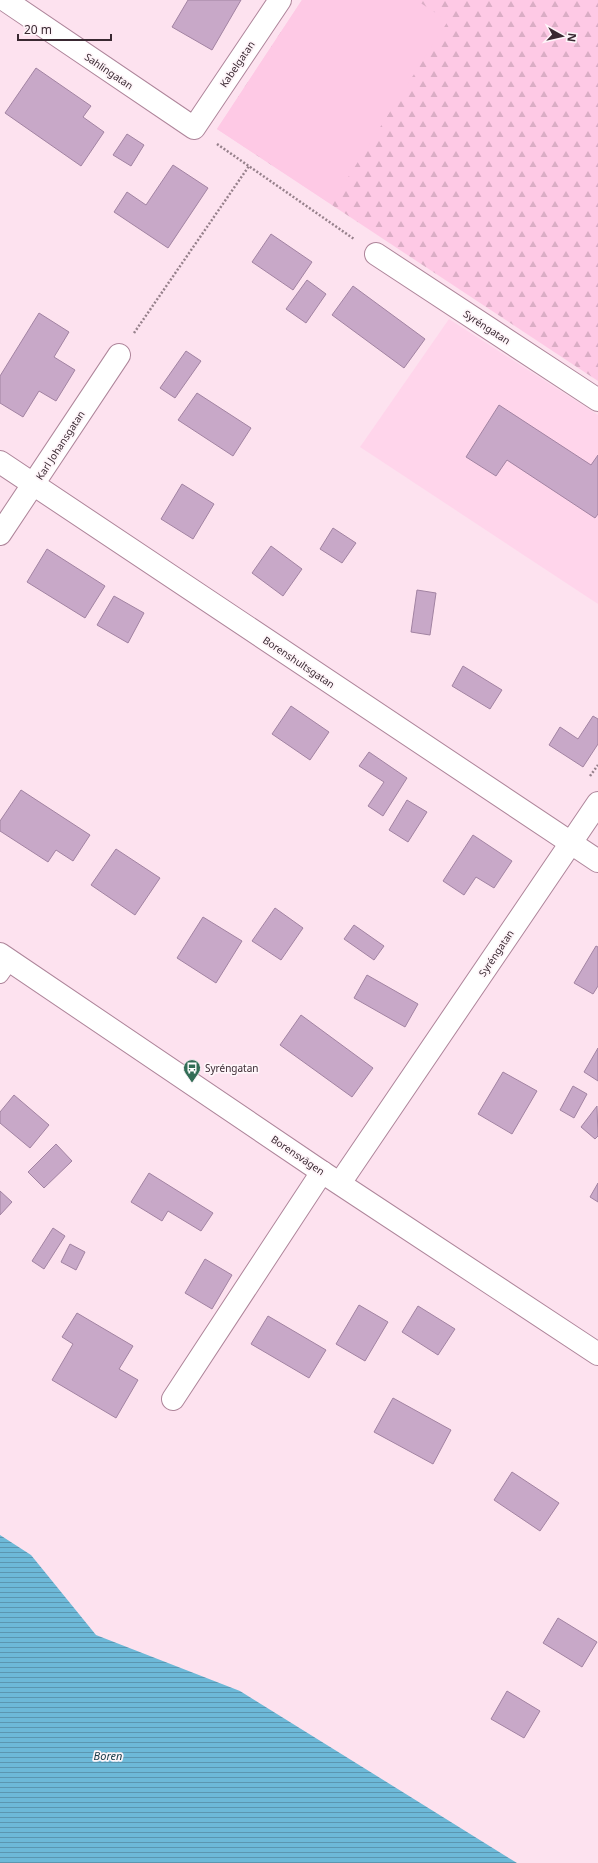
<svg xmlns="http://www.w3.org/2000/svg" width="598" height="1863" font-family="'Noto Sans',sans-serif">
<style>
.built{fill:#ffd5eb}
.forest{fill:url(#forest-firs)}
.green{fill:#fec9e5}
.water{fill:url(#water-rules)}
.building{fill:#c8a8c8;stroke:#a283a2}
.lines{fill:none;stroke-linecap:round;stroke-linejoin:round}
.service-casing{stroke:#ae859a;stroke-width:18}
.minor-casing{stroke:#ae859a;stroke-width:24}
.tertiary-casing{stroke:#ae859a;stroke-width:24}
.path{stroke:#96808b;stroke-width:2.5;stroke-dasharray:2 2;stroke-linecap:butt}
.service{stroke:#fff;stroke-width:16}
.minor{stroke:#fff;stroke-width:22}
.tertiary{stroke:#fff;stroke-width:22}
.labels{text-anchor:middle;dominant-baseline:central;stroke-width:3.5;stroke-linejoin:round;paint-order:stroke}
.street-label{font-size:10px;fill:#392831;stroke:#fef5f9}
.poi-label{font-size:10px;fill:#392831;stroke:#fef5f9;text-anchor:start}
.water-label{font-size:11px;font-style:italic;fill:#143845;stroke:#fef5f9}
</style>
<defs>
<pattern id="forest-firs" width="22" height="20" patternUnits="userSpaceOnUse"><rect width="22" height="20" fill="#fec9e5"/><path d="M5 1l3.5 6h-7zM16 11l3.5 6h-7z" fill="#daadc5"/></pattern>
<pattern id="water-rules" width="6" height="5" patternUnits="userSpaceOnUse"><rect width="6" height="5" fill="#6db9d8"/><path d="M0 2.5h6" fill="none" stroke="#5b96b0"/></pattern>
</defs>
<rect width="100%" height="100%" fill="#fde2ef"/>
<path class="built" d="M449,319L598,415V604L360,447Z"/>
<path class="forest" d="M302,0H598V381L217,129Z"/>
<path class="green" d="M302,0H416L448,21L331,204L217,129Z"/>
<path class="water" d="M0,1535L31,1555L96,1635L240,1691L517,1863H0Z"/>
<g class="building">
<path d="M188,0H241L212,50L172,27Z"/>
<path d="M36,68L91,106L83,117L104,132L81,166L5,113Z"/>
<path d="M127,134L144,145L131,166L113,155Z"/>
<path d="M173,165L208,188L168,248L114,212L127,192L146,205Z"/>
<path d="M271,234L312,262L293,290L252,262Z"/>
<path d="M307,280L326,294L306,323L286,309Z"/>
<path d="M353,286L425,339L404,368L332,315Z"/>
<path d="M39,313L69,332L54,357L75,370L56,401L39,391L23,417L0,403V376Z"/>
<path d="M186,351L201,361L175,398L160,388Z"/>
<path d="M197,393L251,428L233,456L178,420Z"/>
<path d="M499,405L591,465L598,455V514L595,518L507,460L496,476L466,457Z"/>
<path d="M182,484L214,504L193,539L161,519Z"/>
<path d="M333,528L356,543L342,563L320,549Z"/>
<path d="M271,546L302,569L283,596L252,573Z"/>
<path d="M47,549L105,586L85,618L27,582Z"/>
<path d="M417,590L436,593L430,635L411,632Z"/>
<path d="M114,596L144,613L128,643L97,625Z"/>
<path d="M463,666L502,690L490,709L452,686Z"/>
<path d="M291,706L329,732L310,760L272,734Z"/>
<path d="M593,716L598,719V744L583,767L549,745L560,727L578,739Z"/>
<path d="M369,752L407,778L383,816L368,806L384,782L359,766Z"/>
<path d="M21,790L90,835L73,861L56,850L48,862L0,831V821Z"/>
<path d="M407,800L427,812L408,842L389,830Z"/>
<path d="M473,835L512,861L494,888L476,877L464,895L443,881Z"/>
<path d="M116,849L160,878L135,915L91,885Z"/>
<path d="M275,908L303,928L281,960L252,941Z"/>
<path d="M203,917L242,941L216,983L177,958Z"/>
<path d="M354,925L384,946L374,960L344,939Z"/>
<path d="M596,946L598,947V986L593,994L574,983Z"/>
<path d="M367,975L418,1004L405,1027L354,998Z"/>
<path d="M301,1015L373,1068L352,1097L280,1045Z"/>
<path d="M598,1048V1081L584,1072Z"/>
<path d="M503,1072L537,1091L512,1134L478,1114Z"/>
<path d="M573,1086L587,1094L574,1118L560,1110Z"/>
<path d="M14,1095L49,1125L30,1148L0,1123V1112Z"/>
<path d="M597,1106L598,1136L595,1139L581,1127Z"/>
<path d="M56,1144L72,1161L44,1188L28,1172Z"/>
<path d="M149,1173L213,1213L201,1231L168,1211L162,1221L131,1202Z"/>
<path d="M598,1183V1202L590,1197Z"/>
<path d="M0,1191L12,1202L0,1215Z"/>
<path d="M53,1228L65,1236L44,1269L32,1261Z"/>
<path d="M70,1244L85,1252L76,1270L61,1262Z"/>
<path d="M205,1259L232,1275L212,1309L185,1293Z"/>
<path d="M359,1305L388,1322L365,1361L336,1344Z"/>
<path d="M418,1306L455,1329L438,1355L402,1332Z"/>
<path d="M77,1313L133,1346L119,1369L138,1380L116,1418L52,1380L73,1344L62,1337Z"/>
<path d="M268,1316L326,1350L309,1378L251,1344Z"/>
<path d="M393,1398L451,1430L433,1464L374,1432Z"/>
<path d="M512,1472L559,1503L540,1531L494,1500Z"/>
<path d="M558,1618L597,1642L582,1667L543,1643Z"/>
<path d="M507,1691L540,1711L524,1738L491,1719Z"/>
</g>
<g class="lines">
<g class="service-casing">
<path id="service" d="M0,975L10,961"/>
</g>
<g class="minor-casing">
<g id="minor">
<path d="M5,0L194,128L280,0"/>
<path d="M376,254L598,400"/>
<path d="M0,462L598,861"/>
<path d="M0,534L119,355"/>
<path d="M340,1183L598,803"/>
<path d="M173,1399L322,1172"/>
</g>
</g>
<g class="tertiary-casing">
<path id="tertiary" d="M0,954L322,1172L598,1354"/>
</g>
<g class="path">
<path d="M217,144L354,239"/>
<path d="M134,333L249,166"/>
<path d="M590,776L598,765"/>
</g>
<use href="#service" class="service"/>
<use href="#minor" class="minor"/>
<use href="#tertiary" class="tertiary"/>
</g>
<defs>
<g id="bus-pin" transform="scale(0.9)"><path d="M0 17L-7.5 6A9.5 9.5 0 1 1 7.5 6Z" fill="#326d56" stroke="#fef5f9"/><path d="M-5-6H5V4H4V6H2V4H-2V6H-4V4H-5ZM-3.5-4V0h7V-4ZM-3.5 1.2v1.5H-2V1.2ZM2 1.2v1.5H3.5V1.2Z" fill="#fff"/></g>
</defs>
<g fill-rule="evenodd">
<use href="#bus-pin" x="192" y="1068"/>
</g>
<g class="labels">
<g class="street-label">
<text transform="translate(237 64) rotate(-56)">Kabelgatan</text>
<text transform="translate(109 71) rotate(34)">Sahlingatan</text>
<text transform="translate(487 327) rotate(33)">Syréngatan</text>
<text transform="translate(60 445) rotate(-57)">Karl Johansgatan</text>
<text transform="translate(299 662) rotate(34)">Borenshultsgatan</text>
<text transform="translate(496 953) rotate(-56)">Syréngatan</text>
<text transform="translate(298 1155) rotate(34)">Borensvägen</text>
</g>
<g class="poi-label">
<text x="205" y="1068">Syréngatan</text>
</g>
<g class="water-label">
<text x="108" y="1755">Boren</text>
</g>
</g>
<g transform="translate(562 36) rotate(98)" stroke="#fef5f9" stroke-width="3" paint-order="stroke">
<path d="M0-3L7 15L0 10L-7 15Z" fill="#392831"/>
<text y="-6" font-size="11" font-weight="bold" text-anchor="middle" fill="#392831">N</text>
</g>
<path d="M18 34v6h93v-6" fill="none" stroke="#392831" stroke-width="2"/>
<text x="24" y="34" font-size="12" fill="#392831" stroke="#fef5f9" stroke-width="3" paint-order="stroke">20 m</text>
</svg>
